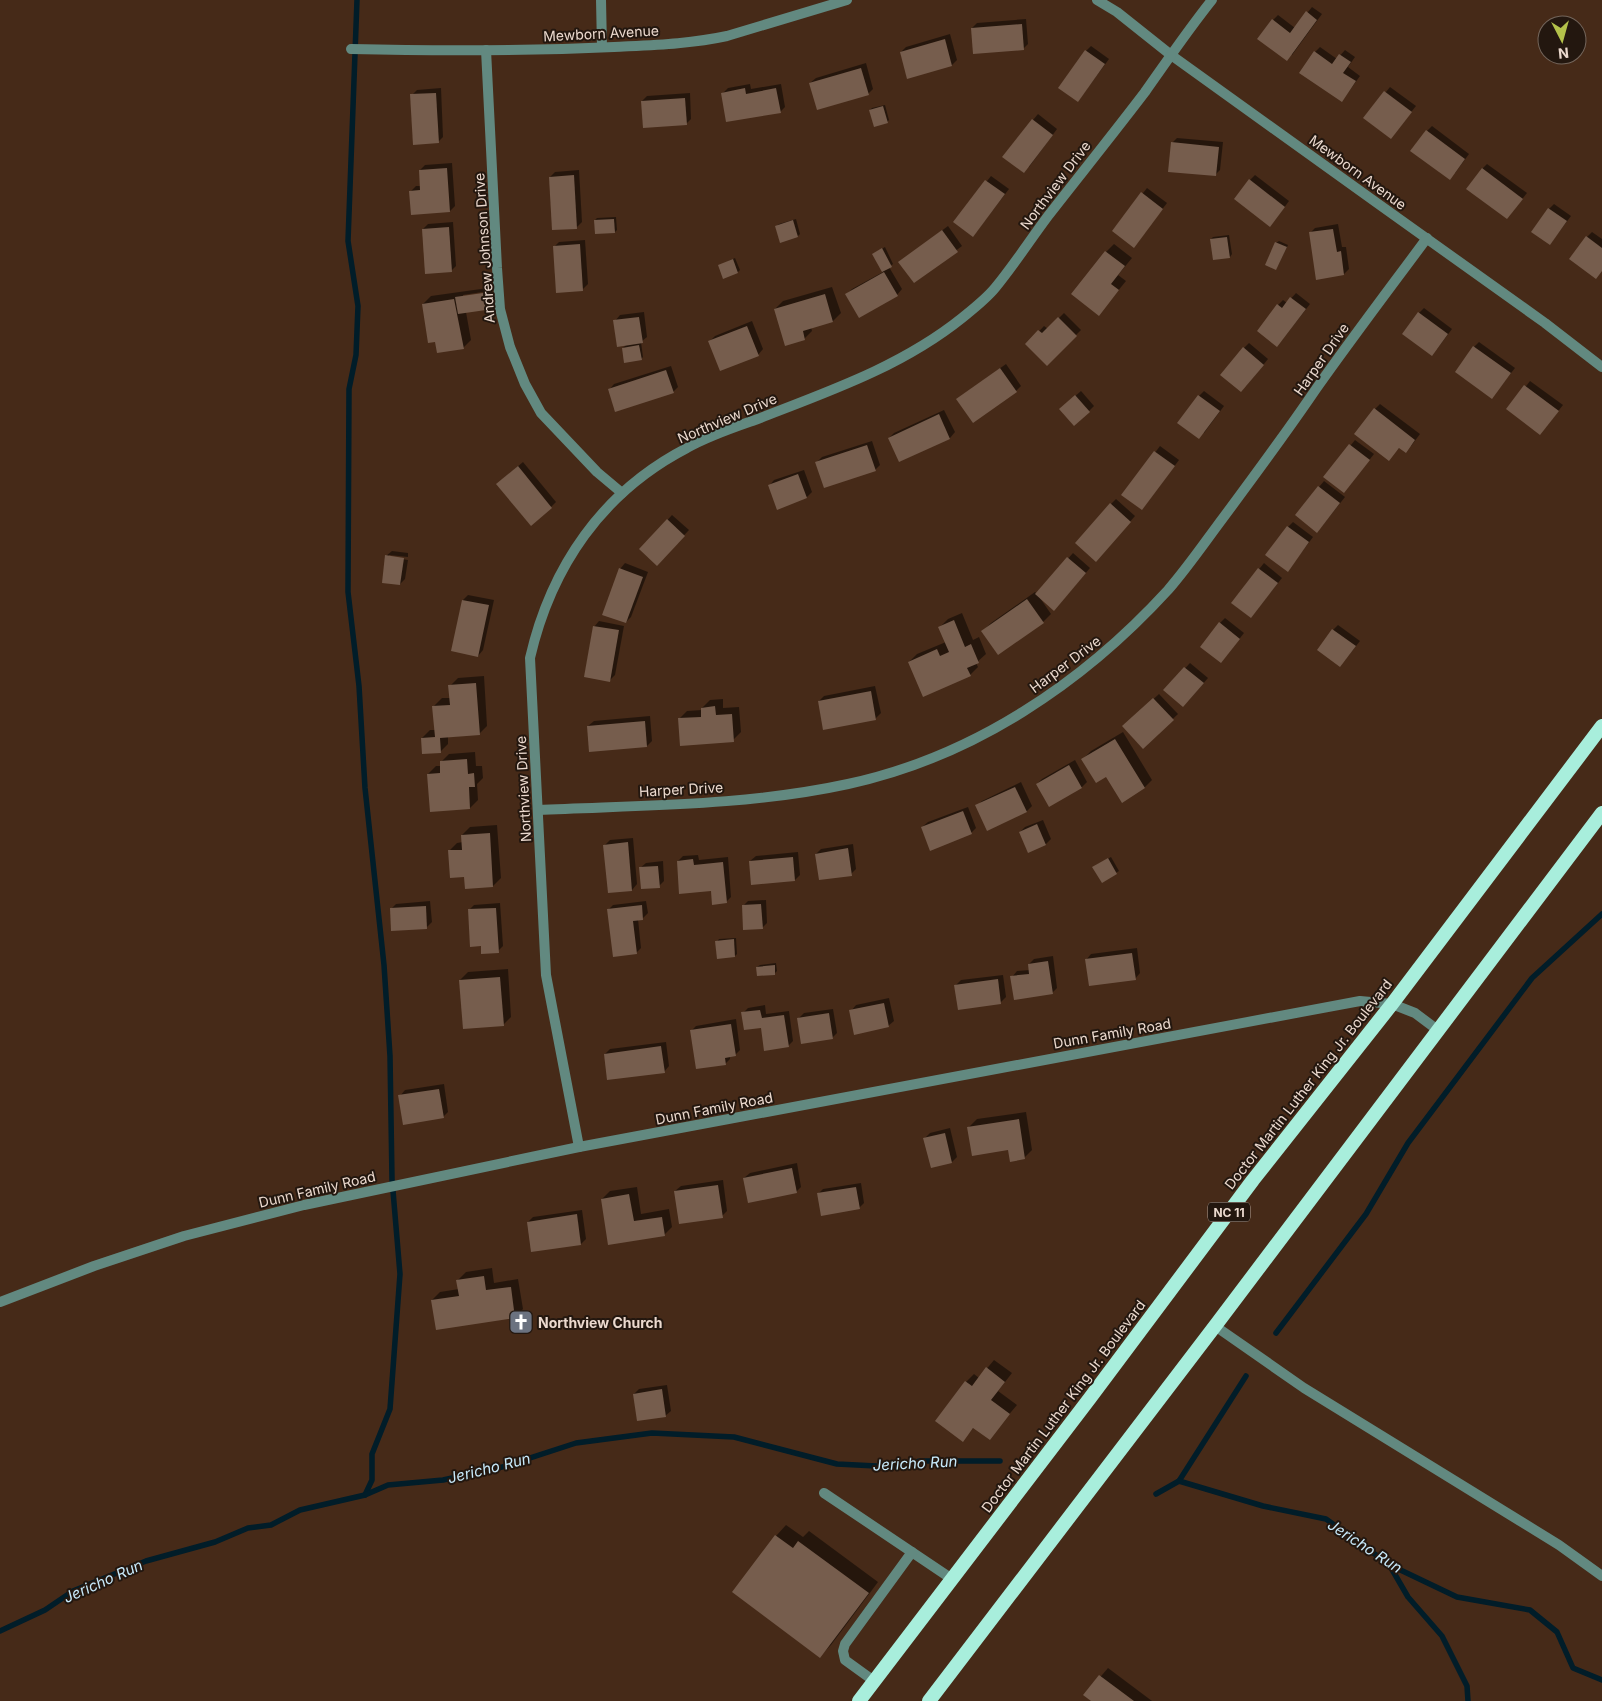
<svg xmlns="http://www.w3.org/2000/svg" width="1602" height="1701" font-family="Inter,sans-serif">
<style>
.shadow{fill:#0007}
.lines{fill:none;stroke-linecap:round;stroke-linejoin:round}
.stream{stroke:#011d29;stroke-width:5.5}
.building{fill:#765d4d}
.service{stroke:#628980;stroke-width:10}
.minor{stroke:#628980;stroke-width:10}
.trunk{stroke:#a8eedc;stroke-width:14}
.labels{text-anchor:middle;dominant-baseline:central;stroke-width:4;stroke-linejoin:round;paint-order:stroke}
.shield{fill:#23170f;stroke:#af9f95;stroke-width:1}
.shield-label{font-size:12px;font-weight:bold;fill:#ebd9ce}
.street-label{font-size:14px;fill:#ebd9ce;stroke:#23170f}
.poi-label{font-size:14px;font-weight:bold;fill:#ebd9ce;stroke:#23170f;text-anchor:start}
.water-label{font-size:15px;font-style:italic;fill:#c8eafb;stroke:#23170f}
</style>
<rect width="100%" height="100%" fill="#462a18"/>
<g class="shadow">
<path d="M1312,7L1322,14L1292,55L1273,20L1278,15L1295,28Z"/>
<path d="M1026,19L1028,44L1023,49L972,28L977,23Z"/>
<path d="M950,34L957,60L952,65L908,77L901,52L906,47Z"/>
<path d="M1091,46L1109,59L1078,101L1086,51Z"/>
<path d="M1320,47L1337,59L1345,50L1355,57L1348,67L1360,76L1342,101L1315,52Z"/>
<path d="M866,63L873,89L868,94L810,83L816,78Z"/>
<path d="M750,84L751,89L781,84L785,107L780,112L723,93L728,88Z"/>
<path d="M1390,87L1416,106L1395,132L1365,118Z"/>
<path d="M441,88L443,137L438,142L412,95L417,90Z"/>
<path d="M690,93L691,119L686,124L642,101L647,96Z"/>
<path d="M885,105L889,120L887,122L870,110L872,108Z"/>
<path d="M1038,114L1057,129L1029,167L1033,120Z"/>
<path d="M1432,126L1469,154L1455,173L1427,131Z"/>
<path d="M1177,138L1223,142L1220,170L1215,175L1172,143Z"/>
<path d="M452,163L455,206L450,211L410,192L416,186H421L420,170L425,165Z"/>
<path d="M1487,164L1527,193L1507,218L1482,169Z"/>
<path d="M579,170L582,222L577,227L550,177L555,172Z"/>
<path d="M1255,175L1289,201L1275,220L1250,180Z"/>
<path d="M991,176L1009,189L973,236L955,222Z"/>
<path d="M1147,188L1167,203L1138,241L1113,231Z"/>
<path d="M1554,204L1571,216L1550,244L1549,209Z"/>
<path d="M616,217L617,230L615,232L596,233L595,220L597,218Z"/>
<path d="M796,219L800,234L798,236L777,226L779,224Z"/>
<path d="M453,222L456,266L451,271L423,229L428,224Z"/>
<path d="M1338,224L1342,247H1346L1349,269L1344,274L1310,233L1315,228Z"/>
<path d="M948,226L962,246L914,282L900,262Z"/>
<path d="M1592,232L1602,239V271L1587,237Z"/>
<path d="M1229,235L1232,254L1230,257L1211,239L1213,237Z"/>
<path d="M585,240L588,284L583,289L554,247L559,242Z"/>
<path d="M1279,241L1288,245L1276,269V243Z"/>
<path d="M1114,244L1132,258L1118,275L1126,281L1099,314L1106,252Z"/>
<path d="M885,247L893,264L889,267L902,289L897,295L847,294L852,289L883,272L873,254Z"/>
<path d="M735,258L740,270L738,272L720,265Z"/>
<path d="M832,287L841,313L833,321L811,327L812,331L804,339L775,309L783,301Z"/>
<path d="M488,288L489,291L463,295V297L489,293L490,303L485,309L466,312L471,340L463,348L436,341L423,304L431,296Z"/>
<path d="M1296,293L1310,304L1282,340L1278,305L1283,300L1287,303Z"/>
<path d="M1424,308L1452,329L1437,349L1419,313Z"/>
<path d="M644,312L647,337L641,342L643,357L641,359L623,348L627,344L615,321L620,315Z"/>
<path d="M1064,313L1081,330L1047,364L1027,344L1044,326L1048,329Z"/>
<path d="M752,321L763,349L758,355L710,341L715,336Z"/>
<path d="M1479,342L1515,368L1492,397L1474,347Z"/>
<path d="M1249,343L1268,359L1246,386L1244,348Z"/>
<path d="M1006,364L1021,386L1016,391L957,399Z"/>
<path d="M671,366L678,387L673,392L609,390L614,384Z"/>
<path d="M1530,381L1563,405L1545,428L1508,409Z"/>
<path d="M1081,391L1094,406L1089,411L1066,404Z"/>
<path d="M1204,391L1224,406L1204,433L1199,396Z"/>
<path d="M1380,404L1420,434L1411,446L1400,447L1389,459L1375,409Z"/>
<path d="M944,410L955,432L950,438L900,461L889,438L894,433Z"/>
<path d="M1355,440L1374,454L1348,487L1325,477Z"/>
<path d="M872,441L880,465L875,470L816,463L822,457Z"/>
<path d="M1160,446L1179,460L1142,509L1123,495Z"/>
<path d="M523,462L556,502L551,507L503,479Z"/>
<path d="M804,470L812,492L807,497L769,486L774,480Z"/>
<path d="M1324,481L1345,497L1322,526L1296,515Z"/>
<path d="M1116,499L1135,516L1101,555L1111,504Z"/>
<path d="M672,515L689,530L657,564L641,549Z"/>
<path d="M1293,522L1313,537L1292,565L1288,527Z"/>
<path d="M392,551L408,553V557L389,555V557L408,560L405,579L400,584L386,556Z"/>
<path d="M1073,553L1090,568L1059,604L1040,598L1051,614L1043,622L983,631L991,623L1035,592L1037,594Z"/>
<path d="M625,563L648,572L631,617L626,622L620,569Z"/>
<path d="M1264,563L1282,578L1251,617L1232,603Z"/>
<path d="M468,595L494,600L483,650L478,656L453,650L463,600Z"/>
<path d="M962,613L973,640L979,637L986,654L976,663L978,667L970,675L909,662L917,654L946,642L940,627L948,619Z"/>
<path d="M1225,618L1244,633L1226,656L1220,623Z"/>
<path d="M599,621L624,626L615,675L610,680L594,627Z"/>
<path d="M1338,625L1360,641L1345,660L1333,630Z"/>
<path d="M1190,663L1208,678L1188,701L1165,690Z"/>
<path d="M484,676L487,726L479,734L448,737V744L440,752L422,738L430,730H436L434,706L442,698H450V686L458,678Z"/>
<path d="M875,686L881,713L875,719L819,701L824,696Z"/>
<path d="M1159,694L1178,714L1143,747L1124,726Z"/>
<path d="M723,699V708L739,707L741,732L733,740L679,719L687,711L702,710V708L710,700Z"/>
<path d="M650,716L652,741L647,746L588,726L594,721Z"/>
<path d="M1123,732L1152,780L1144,788L1106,775L1083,759L1091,751Z"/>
<path d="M475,752L476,766H482L483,778L477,784L478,800L470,808L428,774L436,766H441V762L449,754Z"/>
<path d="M1075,760L1087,782L1082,787L1049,805L1037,784L1042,779Z"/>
<path d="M1021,782L1032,806L1027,811L988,829L977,806L982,801Z"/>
<path d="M968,807L976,828L971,833L922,827L928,822Z"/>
<path d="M1043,820L1051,839L1046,844L1028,851L1020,832L1025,827Z"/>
<path d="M497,825L501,878L493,886L465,876L449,851L457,843L463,842L462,835L470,827Z"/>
<path d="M633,838L637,884L632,890L605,845L610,840Z"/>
<path d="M853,844L856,869L851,874L816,854L821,849Z"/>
<path d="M798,852L800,875L795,880L750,861L756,856Z"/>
<path d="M698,855L699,860L728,857L731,897L726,902L678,861L683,856Z"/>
<path d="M1111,857L1119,871L1102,881L1096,865Z"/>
<path d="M663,861L664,881L659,886L640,868L646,863Z"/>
<path d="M766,900L767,923L762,928L743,906L748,901Z"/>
<path d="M430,901L432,922L427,927L391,909L396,904Z"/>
<path d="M646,901L648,913L643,918L638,919L641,948L636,953L608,910L613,905Z"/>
<path d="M500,903L503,946L498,951L482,945L469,910L474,905Z"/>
<path d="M736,938L737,954L735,956L717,942L719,939Z"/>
<path d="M1137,948L1140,973L1135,979L1086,960L1091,954Z"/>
<path d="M1053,956L1057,988L1052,993L1012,977L1017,971L1030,970L1029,964L1034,959Z"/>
<path d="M776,963L777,971L775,973L757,967L760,965Z"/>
<path d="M508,969L511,1017L503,1025L460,980L468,972Z"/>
<path d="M1003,975L1006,997L1001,1002L956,985L961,980Z"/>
<path d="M889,998L894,1021L888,1026L851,1011L856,1005Z"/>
<path d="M765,1005L766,1014L789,1011L793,1041L788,1046L743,1013L748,1008Z"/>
<path d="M833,1009L837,1033L832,1038L799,1018L804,1013Z"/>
<path d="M736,1019L740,1050L735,1055L730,1056V1059L725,1064L691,1031L696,1026Z"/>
<path d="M666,1042L669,1066L664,1072L605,1054L610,1049Z"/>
<path d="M444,1084L448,1112L443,1117L400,1096L405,1090Z"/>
<path d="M1026,1112L1032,1150L1024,1158L969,1127L977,1119Z"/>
<path d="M950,1128L957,1157L952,1162L925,1138L930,1133Z"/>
<path d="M797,1163L801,1187L796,1192L744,1178L750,1173Z"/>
<path d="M723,1180L727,1211L722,1216L675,1191L681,1186Z"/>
<path d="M861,1183L864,1203L859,1208L818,1194L823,1189Z"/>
<path d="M637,1187L641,1214L669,1209L672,1227L664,1235L609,1243L602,1199L610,1191Z"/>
<path d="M582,1210L586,1239L581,1244L528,1222L533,1217Z"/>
<path d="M492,1268L494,1283L518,1279L523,1309L515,1317L432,1300L440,1292L459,1289L458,1280L466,1272Z"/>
<path d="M994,1360L1012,1373L998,1391L1017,1405L989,1438L974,1427L963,1440L966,1382L974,1374L979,1378Z"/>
<path d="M667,1385L671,1411L665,1416L634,1394L639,1389Z"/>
<path d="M786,1525L803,1537L809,1531L878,1582L831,1645L820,1656L776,1536Z"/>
<path d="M1108,1668L1152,1701H1094L1085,1695Z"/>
</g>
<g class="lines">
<g class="stream">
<path d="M357,0L348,241L358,306L356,355L349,389L348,592L359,686L365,788L384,965L390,1056L392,1179L400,1274L390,1409L372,1454V1480L365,1495"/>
<path d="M1276,1333L1366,1214L1408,1143L1532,978L1602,914"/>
<path d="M1179,1481L1246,1376"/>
<path d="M1156,1494L1179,1481L1263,1506L1326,1519L1390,1565L1457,1597L1530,1610L1557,1632L1573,1668L1602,1680"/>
<path d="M1390,1566L1408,1597L1442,1636L1467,1686L1468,1701"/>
<path d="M0,1631L45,1610L73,1591L146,1561L215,1542L248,1528L271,1525L300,1510L365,1495L388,1485L443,1480L499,1468L576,1443L652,1433L734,1437L837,1464L896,1467L920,1461H1000"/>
</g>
</g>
<g class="building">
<path d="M1306,11L1317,20L1287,61L1257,39L1272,19L1290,33Z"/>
<path d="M1022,24L1024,50L973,54L971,28Z"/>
<path d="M945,39L952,66L907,79L900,52Z"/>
<path d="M1085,50L1105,64L1078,102L1058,88Z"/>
<path d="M1314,51L1332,64L1339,54L1351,62L1343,73L1356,81L1342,102L1299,73Z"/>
<path d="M861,68L869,95L817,110L809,83Z"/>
<path d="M745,88L746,94L776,88L781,113L726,122L721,93Z"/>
<path d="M1384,91L1412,112L1391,139L1363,118Z"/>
<path d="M436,93L439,143L413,145L410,94Z"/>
<path d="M685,98L687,125L643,128L641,101Z"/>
<path d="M883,106L888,123L874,127L869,110Z"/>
<path d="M1032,119L1053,135L1024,173L1002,157Z"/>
<path d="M1426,130L1465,159L1450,180L1410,151Z"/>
<path d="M1171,142L1219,147L1216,176L1168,172Z"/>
<path d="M447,168L450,212L411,215L409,191L420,190L419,170Z"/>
<path d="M1482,168L1523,199L1507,219L1466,189Z"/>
<path d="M574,175L577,229L552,230L549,177Z"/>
<path d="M1249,179L1285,207L1270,227L1234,199Z"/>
<path d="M985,180L1005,194L973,237L953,222Z"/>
<path d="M1141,192L1163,209L1134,248L1112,231Z"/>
<path d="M1548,208L1567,221L1550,245L1531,232Z"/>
<path d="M614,219L615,233L595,234L594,220Z"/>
<path d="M793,220L798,237L780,243L775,226Z"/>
<path d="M449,227L452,272L425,274L422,229Z"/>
<path d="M1333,229L1337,252L1341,251L1344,275L1316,280L1309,232Z"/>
<path d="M942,230L958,252L914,283L898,262Z"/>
<path d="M1586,236L1602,248V271L1596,279L1569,259Z"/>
<path d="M1227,237L1230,258L1213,260L1210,239Z"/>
<path d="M1275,242L1287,247L1276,270L1265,265Z"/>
<path d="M580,244L583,291L556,293L553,246Z"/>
<path d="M882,248L892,267L882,272L872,254Z"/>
<path d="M1105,251L1125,266L1111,284L1119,290L1099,316L1071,294Z"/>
<path d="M733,259L738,273L723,279L718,265Z"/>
<path d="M884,272L898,296L859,318L845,294Z"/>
<path d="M483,293L486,310L458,314L455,297Z"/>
<path d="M825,294L833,322L803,331L805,340L785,346L774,309Z"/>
<path d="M1290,297L1306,309L1277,347L1257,331L1277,304L1282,308Z"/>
<path d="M454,299L464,349L437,353L435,342L428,343L422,304Z"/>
<path d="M1418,312L1448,334L1432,356L1402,334Z"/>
<path d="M639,317L643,343L617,347L613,320Z"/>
<path d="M1058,317L1077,336L1047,366L1025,344L1038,330L1042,333Z"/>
<path d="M747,326L759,356L720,371L708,341Z"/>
<path d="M639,345L642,360L624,363L622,348Z"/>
<path d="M1473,346L1511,373L1492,399L1455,372Z"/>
<path d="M1243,347L1264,365L1241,392L1220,375Z"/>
<path d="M1000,368L1017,392L973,423L956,399Z"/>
<path d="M666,370L674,393L615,412L608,389Z"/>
<path d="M1524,385L1559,411L1540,435L1506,409Z"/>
<path d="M1075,395L1090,412L1074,426L1059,409Z"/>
<path d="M1198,395L1220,411L1199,439L1177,423Z"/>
<path d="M1374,408L1415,440L1406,453L1399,448L1389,461L1354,434Z"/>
<path d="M939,414L950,439L899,462L888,438Z"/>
<path d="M1349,444L1370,460L1344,493L1323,477Z"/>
<path d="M867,445L876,471L824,488L815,462Z"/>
<path d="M1154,451L1175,466L1142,510L1121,495Z"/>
<path d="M518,466L552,508L531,526L496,484Z"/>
<path d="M798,474L807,498L777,510L768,485Z"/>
<path d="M1318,486L1340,503L1317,533L1295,515Z"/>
<path d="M1110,503L1131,522L1096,562L1075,543Z"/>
<path d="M667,519L685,536L657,566L639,549Z"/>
<path d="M1287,526L1309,542L1288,572L1265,555Z"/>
<path d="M385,555L404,558L400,585L382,583Z"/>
<path d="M1067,557L1086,573L1054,611L1035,594Z"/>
<path d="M619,568L643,577L626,623L602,615Z"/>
<path d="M1258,568L1278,583L1251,618L1231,603Z"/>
<path d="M1027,599L1044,623L998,655L981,631Z"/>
<path d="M462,600L489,605L478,657L451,651Z"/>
<path d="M954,620L965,647L971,644L979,663L967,668L971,676L923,697L908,662L937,649L940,656L949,652L938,627Z"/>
<path d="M1219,622L1240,639L1221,663L1200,647Z"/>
<path d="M593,626L619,630L610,682L584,677Z"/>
<path d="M1332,629L1356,646L1340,667L1317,650Z"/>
<path d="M1184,667L1204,683L1183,707L1163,690Z"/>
<path d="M476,683L480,735L440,738L441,753L422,754L421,738L435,737L432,706L450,705L448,685Z"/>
<path d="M871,691L876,720L823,730L818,701Z"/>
<path d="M1153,698L1174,720L1143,749L1122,726Z"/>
<path d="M715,706L716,715L732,714L734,742L680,746L678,718L701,717V708Z"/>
<path d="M645,721L647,747L589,752L587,726Z"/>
<path d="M1115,739L1145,788L1122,803L1106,777L1096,783L1081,759Z"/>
<path d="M467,759L468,774L474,773L475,787H469L470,809L430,812L427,774L440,773V761Z"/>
<path d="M1069,765L1082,788L1049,807L1036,784Z"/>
<path d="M1015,787L1027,812L987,831L975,805Z"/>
<path d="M963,811L972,834L930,851L921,827Z"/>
<path d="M1037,824L1046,845L1028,853L1019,832Z"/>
<path d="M490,833L493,887L465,889L464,877L450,878L448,850H462L461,835Z"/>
<path d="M628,842L632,891L608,893L603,845Z"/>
<path d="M848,848L852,876L819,880L815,854Z"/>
<path d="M793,857L795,881L751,885L749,861Z"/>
<path d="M1108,858L1117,874L1102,883L1092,867Z"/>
<path d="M693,859L694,865L723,862L727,903L712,905L711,891L679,894L677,861Z"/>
<path d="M658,866L660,888L641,889L639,867Z"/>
<path d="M761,904L763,929L743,930L742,905Z"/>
<path d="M642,905L643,920L633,921L637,954L613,957L607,909Z"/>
<path d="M426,906L427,929L391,931L390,908Z"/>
<path d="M496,908L499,953L481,954V946L470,947L468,909Z"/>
<path d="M734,939L735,957L717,959L715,941Z"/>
<path d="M1132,953L1136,980L1089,986L1085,959Z"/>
<path d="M1048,961L1053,994L1014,1000L1010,976L1029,974L1028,964Z"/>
<path d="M775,965V975L757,976L756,967Z"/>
<path d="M500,977L504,1026L463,1029L459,980Z"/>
<path d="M998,979L1001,1004L958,1010L954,985Z"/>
<path d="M884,1003L889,1027L854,1035L849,1010Z"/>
<path d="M760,1010L762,1018L784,1015L789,1047L764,1051L761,1028L744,1030L741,1012Z"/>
<path d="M829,1013L833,1039L801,1044L797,1018Z"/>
<path d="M731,1024L736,1056L725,1058L726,1065L696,1069L690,1030Z"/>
<path d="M661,1046L665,1073L607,1080L604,1054Z"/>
<path d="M439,1089L444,1118L403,1125L398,1095Z"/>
<path d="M1019,1119L1025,1159L1010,1162L1008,1150L972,1156L967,1127Z"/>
<path d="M945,1133L952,1163L931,1168L923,1138Z"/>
<path d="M792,1168L797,1193L748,1203L743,1178Z"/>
<path d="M718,1185L723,1218L679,1224L674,1191Z"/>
<path d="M856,1187L860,1209L821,1216L817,1193Z"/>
<path d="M629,1194L634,1221L662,1217L665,1236L608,1245L601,1199Z"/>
<path d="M577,1214L581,1245L531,1252L527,1222Z"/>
<path d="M484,1276L486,1290L511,1287L515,1318L436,1330L431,1300L459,1296L456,1280Z"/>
<path d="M986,1367L1005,1382L991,1400L1010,1414L990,1440L973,1428L963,1442L935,1421L965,1381L972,1386Z"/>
<path d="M662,1389L666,1417L637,1421L633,1394Z"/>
<path d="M775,1535L793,1548L798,1541L869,1593L820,1658L732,1592Z"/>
<path d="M1099,1675L1134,1701H1091L1083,1695Z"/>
</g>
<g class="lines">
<g class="service">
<path d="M1215,1326L1304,1388L1559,1545L1602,1576"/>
<path d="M824,1493L952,1579"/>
<path d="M874,1681L845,1660L843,1651L845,1644L912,1552"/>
</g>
<g class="minor">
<path d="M601,0L602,47"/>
<path d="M1097,0L1117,12L1171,55L1377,203L1545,323L1602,367"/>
<path d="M351,49C439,51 526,51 614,47C652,45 690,44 727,36L847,0"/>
<path d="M486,50L497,268L500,309L510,347L525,384L541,413L597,472L622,493"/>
<path d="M538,810C641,805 747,806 848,784C973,757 1083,683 1168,590C1188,567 1205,542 1223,518C1255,475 1286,433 1316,389C1352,338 1390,288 1427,238"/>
<path d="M579,1147L546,975L530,658C551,567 602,492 687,448C708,436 732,428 755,420C827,392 901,367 962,318C973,309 986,299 995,288C1014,265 1030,240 1048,216C1080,175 1113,134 1145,92C1167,61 1188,30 1212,0"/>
<path d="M0,1302L94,1266L184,1236L304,1205L579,1147L1360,1001L1392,1004L1415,1013L1439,1031"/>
</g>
<g class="trunk">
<path d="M859,1701L1090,1398L1253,1180L1392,1004L1602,726"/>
<path d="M929,1701L1215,1326L1602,813"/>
</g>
</g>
<defs>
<g id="church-square" transform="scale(1.25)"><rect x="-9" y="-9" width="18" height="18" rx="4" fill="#6b7280" stroke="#23170f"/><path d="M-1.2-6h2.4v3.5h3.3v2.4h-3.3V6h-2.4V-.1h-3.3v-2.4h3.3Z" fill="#fff"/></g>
</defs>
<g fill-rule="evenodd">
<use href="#church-square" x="521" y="1322"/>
</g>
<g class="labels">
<rect class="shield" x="1208" y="1202.5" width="42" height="19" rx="4"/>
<g class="shield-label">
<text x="1229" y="1212">NC 11</text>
</g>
<g class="street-label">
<text transform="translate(601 33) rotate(-3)">Mewborn Avenue</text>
<text transform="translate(1358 172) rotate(36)">Mewborn Avenue</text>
<text transform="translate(1055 185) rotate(-53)">Northview Drive</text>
<text transform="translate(484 248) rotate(-94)">Andrew Johnson Drive</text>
<text transform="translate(1321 359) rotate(-55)">Harper Drive</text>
<text transform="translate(727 418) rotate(-23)">Northview Drive</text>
<text transform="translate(1065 664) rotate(-37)">Harper Drive</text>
<text transform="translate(523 789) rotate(-93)">Northview Drive</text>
<text transform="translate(681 789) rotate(-3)">Harper Drive</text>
<text transform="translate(1112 1033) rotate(-10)">Dunn Family Road</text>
<text transform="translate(1308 1084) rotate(-52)">Doctor Martin Luther King Jr. Boulevard</text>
<text transform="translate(714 1108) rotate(-11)">Dunn Family Road</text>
<text transform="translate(317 1189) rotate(-13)">Dunn Family Road</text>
<text transform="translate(1063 1406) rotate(-53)">Doctor Martin Luther King Jr. Boulevard</text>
</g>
<g class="poi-label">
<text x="538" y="1322">Northview Church</text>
</g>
<g class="water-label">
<text transform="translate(915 1463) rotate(-3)">Jericho Run</text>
<text transform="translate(489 1468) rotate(-14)">Jericho Run</text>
<text transform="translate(1365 1546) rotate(33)">Jericho Run</text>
<text transform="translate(103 1581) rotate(-24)">Jericho Run</text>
</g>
</g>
<g transform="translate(1562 40) rotate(174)"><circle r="24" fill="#23170f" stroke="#73655b"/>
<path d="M0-4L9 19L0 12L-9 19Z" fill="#b4c24a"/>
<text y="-8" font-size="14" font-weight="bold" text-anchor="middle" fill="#ebd9ce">N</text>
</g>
</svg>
